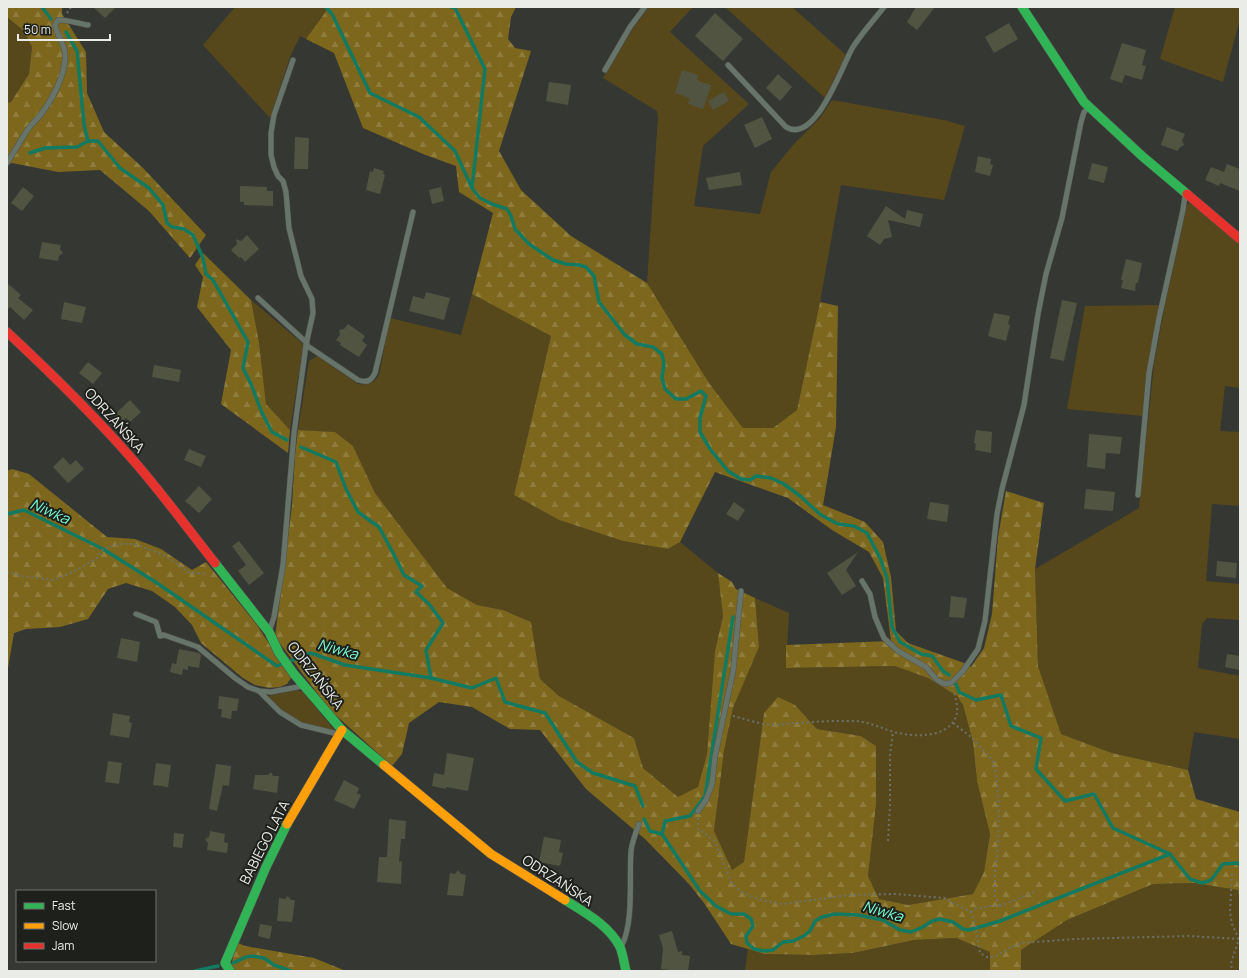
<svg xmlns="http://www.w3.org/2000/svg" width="1247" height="978" font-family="Manrope,sans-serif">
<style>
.grass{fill:#57481c}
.forest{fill:url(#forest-firs)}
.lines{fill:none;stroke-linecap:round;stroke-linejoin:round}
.stream{stroke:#127a61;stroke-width:3.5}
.building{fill:#525442}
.lane-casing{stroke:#525351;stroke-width:6}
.fast-casing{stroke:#525351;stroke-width:10}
.slow-casing{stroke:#525351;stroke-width:10}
.jam-casing{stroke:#525351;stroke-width:10}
.path{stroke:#6a726b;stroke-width:2;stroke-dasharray:2 3;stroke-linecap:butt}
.lane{stroke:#677469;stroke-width:5}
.fast{stroke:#30b455;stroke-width:9}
.slow{stroke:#ff9f0a;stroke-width:9}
.jam{stroke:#e5322d;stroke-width:9}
.labels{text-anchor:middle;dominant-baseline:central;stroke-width:4;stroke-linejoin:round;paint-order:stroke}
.street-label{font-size:14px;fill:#e9ece7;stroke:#1e201c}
.water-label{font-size:15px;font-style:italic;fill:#77fdd5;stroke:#1e201c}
</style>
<defs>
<pattern id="forest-firs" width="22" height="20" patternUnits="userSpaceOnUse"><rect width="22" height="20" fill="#7d671d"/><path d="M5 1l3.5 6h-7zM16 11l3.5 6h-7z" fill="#8f7d3e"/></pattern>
</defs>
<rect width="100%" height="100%" fill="#353733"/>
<g class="grass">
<path d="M235,7H329L306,39L300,36L290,57L270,118L203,45Z"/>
<path d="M649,7H693L670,32L749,104L703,146L694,206L760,214L771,172L794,144L820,118L832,100L944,120L965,126L944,200L841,185L820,302L797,410L773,428H743L709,383L647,283L658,117L657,111L603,78L632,30Z"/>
<path d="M725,7H792L846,55L825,98Z"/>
<path d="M1175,7H1240V19L1223,82L1160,59Z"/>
<path d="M7,17L24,31L32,47L29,74L11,102L7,103Z"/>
<path d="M1190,203L1240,243V388L1225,386L1220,431L1240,432V506L1212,504L1206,581L1240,584V620L1207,618L1202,624L1198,668L1240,676V739L1194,732L1188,770L1112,753L1061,734L1038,666L1035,569L1139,508L1154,364L1165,305L1187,205Z"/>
<path d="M472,294L551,336L514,495L559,520L623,541L668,549L680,542L718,573L723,616L715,651L707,754L698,788L678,797L643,768L634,738L559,696L540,679L531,622L503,610L477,605L447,588L375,493L353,446L335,432L298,430L309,361L317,356L358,384C368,385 373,384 379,375L390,318L461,335Z"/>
<path d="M251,300L302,343L303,347L290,430L266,404L259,342Z"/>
<path d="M1160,305L1143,416L1067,409L1085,306Z"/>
<path d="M755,598L789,613L786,668L895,666L928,678L957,696L963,705L973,742L977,781L990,834L984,872L973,894L908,905L879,899L868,876L876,805V746L861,736L817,729L795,705L764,713L744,863L732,870L714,831L724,751L733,708L759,647Z"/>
<path d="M297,690L303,692L335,731L302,723L281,709L268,696Z"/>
<path d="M1194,883L1238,890L1240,907V971H1021V950L1067,920L1153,884Z"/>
<path d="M956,938L990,952V971H745L748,949L766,954L813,955L853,953L914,940Z"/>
</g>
<g class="forest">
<path d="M7,7H62V14L86,52L87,93L104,132L143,168L206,235L190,258L149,211L100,170L58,172L12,163L7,165V103L11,102L29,74L32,47L24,31L7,17Z"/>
<path d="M329,7H516L511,17L508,39L515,48L531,51L499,151L521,190L571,236L647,283L709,383L743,428H773L797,410L820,302L838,306L836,427L823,505L865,522L883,542L891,577L896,631L908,643L964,663L971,667L984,648L992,614L998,537L1006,491L1044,503L1035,569L1038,666L1061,734L1112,753L1188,770L1196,799L1240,812V907L1238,890L1194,883L1153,884L1067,920L1021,950V971H990V952L956,938L914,940L853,953L813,955L765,954L731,944L704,903L689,884L645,839L586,789L540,730L510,729L472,707L439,702L409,723L402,754L392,766L330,710L275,637L292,506L295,455L298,430L335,432L353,446L375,493L447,588L477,605L503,610L531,622L540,679L559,696L634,738L643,768L678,797L698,787L707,754L715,651L723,616L718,573L732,582L736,589L755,598L759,647L733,708L724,751L714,831L732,870L744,862L764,713L778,697L795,705L817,729L861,736L876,746V805L868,876L879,899L908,905L973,894L984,872L990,834L977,781L973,742L963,705L957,696L928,678L895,666L786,668V645L891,641L883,578L869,552L832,530L788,498L715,472L680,542L668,549L623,541L559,520L514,495L551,336L472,294L493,213L459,192L456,166L423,154L363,128L334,53L306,39Z"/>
<path d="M203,253L251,300L259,342L266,404L290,430L288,453L221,404L231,350L197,307L203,277L195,265Z"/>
<path d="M12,469L29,474L107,537L135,539L161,549L192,570L206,562L257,625L291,678L287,684L280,687L269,688L255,685L243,678L201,643L192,625L175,607L152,591L126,583L108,589L88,619L60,627L26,629L14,633L7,674V471Z"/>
<path d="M236,942L245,946L314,958L346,971H236L231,967Z"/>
</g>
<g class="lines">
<g class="stream">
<path d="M42,7L51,19"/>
<path d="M326,7L332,14L370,93L419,117L455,151L472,188L480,198L492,204L507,209L511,216L515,229L529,244L553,260L566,264L579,265L586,267L594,276L599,302L625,335L637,344L653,347L662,354L664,364L662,378L665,389L676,399H686L701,391L706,396L700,418V432L710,449L728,471L741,479L750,480L756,476L771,478L784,484L800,496L821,515L838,524L854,526L867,533L880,558L887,578L892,627L900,642L921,654L932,656L943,671L949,675"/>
<path d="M451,7L455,8L485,69L472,188"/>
<path d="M66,32L77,51L84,124L88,141"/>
<path d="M30,153L45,148L77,147L88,141H98L120,168L149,188L163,205L167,223L172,227L184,229L193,235L203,258L206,274L213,280L248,342L243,368L251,384L262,413L272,432L287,440"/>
<path d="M301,447L336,462L346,489L358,512L379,527L392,551L404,575L422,586L416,592L429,604L443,623L426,650L431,678"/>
<path d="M7,514L24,510L103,549L157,583L277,666L282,664"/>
<path d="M290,661L311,653L345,665L431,678L472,688L496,678L505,702L545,713L577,762L593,773L635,786L643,806"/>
<path d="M956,684L959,692L976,700L1001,695L1011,726L1041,738L1036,769L1065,801L1094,794L1113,828L1170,854L1190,879L1202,883L1211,880L1223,864L1237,863L1240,865"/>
<path d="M644,819L650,831L662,834L700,891L716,906L731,914H744L751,919L753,926L746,936L747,943L754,949L765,951L773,950L783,942L793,941L804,936L810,931L815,921L822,917L835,914L858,915L883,920L900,930L911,932L923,927L932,921L940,919L953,922L963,929L969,930L1000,921L1170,854"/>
<path d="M662,834L665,821L690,816L705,796L733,617"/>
<path d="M233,963L246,957L253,956L264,958L274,965L291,971"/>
<path d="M195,971L218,966"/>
</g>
</g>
<g class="building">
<path d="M93,7H116L105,18Z"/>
<path d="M916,7H935L917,30L907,22Z"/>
<path d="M715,13L743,39L723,61L695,36Z"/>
<path d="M1009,23L1018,39L994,53L985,37Z"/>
<path d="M1122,43L1146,50L1142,65L1146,66L1142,80L1125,75L1122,83L1110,79Z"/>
<path d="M682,70L698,75L697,81L711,85L703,109L688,104L690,98L675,93Z"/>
<path d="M778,74L792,87L780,101L766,88Z"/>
<path d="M549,82L571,85L568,105L546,101Z"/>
<path d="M724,92L729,101L713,110L708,101Z"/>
<path d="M762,117L772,139L755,148L744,125Z"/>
<path d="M1167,127L1185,134L1182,140L1184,145L1179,148L1178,151L1161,145Z"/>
<path d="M295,137L309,138L308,169H294Z"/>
<path d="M978,156L991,159L990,164L993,165L990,176L975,172Z"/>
<path d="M1092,163L1108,167L1104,183L1088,179Z"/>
<path d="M1227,164L1240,169V191L1220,183L1219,186L1205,180L1211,167L1224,172Z"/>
<path d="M374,168L384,171L383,174L385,175L380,194L366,190L370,171L373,172Z"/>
<path d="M740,172L742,185L709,190L706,178Z"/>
<path d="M240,186L267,187V191H273V206L244,205V202H240Z"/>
<path d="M23,187L34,196L22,211L11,203Z"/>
<path d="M441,187L444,201L432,204L429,190Z"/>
<path d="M886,206L905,219L907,210L923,214L920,227L888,220L892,237L884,239L880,245L867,236Z"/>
<path d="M247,235L259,249L245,262L241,257L239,258L231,250L237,244L236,239L241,241Z"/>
<path d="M42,242L61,245L60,249L63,253L59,256L58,261L39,258Z"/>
<path d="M1126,259L1142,263L1138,283H1136L1135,291L1121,288L1123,280H1121Z"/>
<path d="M7,283L21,295L18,298L33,310L24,320L10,307L7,310Z"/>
<path d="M426,292L450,298L444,320L409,311L413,296L424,299Z"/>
<path d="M1062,300L1077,303L1064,361L1050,358Z"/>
<path d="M64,302L86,307L82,323L61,319Z"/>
<path d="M994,313L1010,316L1008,324L1010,325L1006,341L988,336Z"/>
<path d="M348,324L365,336L362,341L367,345L359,357L340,345L341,343L336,340L340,335L339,330L344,329Z"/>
<path d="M88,362L102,373L93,384L79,373Z"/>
<path d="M154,365L181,370L179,382L152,377Z"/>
<path d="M130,400L141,412L130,422L126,418L121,422L114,415Z"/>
<path d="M976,430L992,432L991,453L975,450L976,444L974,443Z"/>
<path d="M1089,434L1122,437L1120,454L1106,453L1105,469L1087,467Z"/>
<path d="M189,449L206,456L201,467L184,460Z"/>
<path d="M63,457L70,465L76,460L84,469L68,483L53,467Z"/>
<path d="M199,486L212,499L199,513L185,501Z"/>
<path d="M1086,489L1115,492L1113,511L1084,509Z"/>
<path d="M734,502L745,510L738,521L726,514Z"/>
<path d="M930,502L949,505L947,522L927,519Z"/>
<path d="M239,541L264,573L249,585L238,571L246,565L232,546Z"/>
<path d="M858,552L846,570L856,586L842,595L827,573Z"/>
<path d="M1217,561L1237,563L1236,578L1216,576Z"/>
<path d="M951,596L967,598L964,618L949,617Z"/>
<path d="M121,638L140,642L137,662L117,658Z"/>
<path d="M179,649L199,653L201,655L199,668L188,666V670L183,669L182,675L170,672L172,663L176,664Z"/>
<path d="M1227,654L1240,656V670L1225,667Z"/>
<path d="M219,696L239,699L237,711H232L231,719L221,717L222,709H218Z"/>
<path d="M113,713L130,716L129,722L132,723L129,738L110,735Z"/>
<path d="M447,753L474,758L468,791L446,787V789L432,786L434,773L444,775Z"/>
<path d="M108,761L122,763L119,784L105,782Z"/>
<path d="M156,763L171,765L168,787L153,785Z"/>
<path d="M216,764L231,766L229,786L223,785L217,811L209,809Z"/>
<path d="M271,772L273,776H279L277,793L253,789L255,775H268Z"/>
<path d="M344,780L359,788L357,793L361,795L354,809L334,800Z"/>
<path d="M389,819L406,821L405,839H401L399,862L402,861L401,884L377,882L379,857H387Z"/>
<path d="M210,831L225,834L224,842L228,843L227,853L207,850L208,843L205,839L209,837Z"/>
<path d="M174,833L184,834L182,848L173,847Z"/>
<path d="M544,837L561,840L559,852L563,853L560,866L539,862Z"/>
<path d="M458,870L461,874L466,875L463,896L447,895L450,873L455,874Z"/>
<path d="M288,896L291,900H295L292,922L277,921L279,898L285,899Z"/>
<path d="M260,924L272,926L270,939L258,936Z"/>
<path d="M672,931L678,952L682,951V955L690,956L688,971H671L670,970L661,969L663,948L659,935Z"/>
</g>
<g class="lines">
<g class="lane-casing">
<g id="lane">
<path d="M728,65L786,127C816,145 842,65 853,47C862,33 874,20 884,7"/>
<path d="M605,70L630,27L645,7"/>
<path d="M7,163C14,152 21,140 28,129C31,125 35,121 38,118C51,102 67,74 65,53C64,43 57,35 55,25L58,20C65,19 80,24 88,25"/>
<path d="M258,298L307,343"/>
<path d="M306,345L358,380C367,383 371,381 375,373L413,212"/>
<path d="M1138,495L1149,373L1159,318L1183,210L1185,196"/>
<path d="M862,581L870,594L875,617L884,638L898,651L926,667L937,680L945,684L951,683L963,671L978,649L985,621L997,514L1002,489L1024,405L1038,314L1046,274L1062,218L1081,122L1084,112L1088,108"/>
<path d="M136,614L156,622L160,636L164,635L198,647L235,678L248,687L259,691L280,712L301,725L338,734"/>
<path d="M270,629L274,617L283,565L294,433L306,345L313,313L312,299L301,276L289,228L286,192L283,181L278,176L274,167L271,155V133L274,115L293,60"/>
<path d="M259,691L271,692L303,686"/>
<path d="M698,811L706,800L712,784L715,756L733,672L741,591"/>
<path d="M622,945C634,921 629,878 631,851C632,842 636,832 639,824"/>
</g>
</g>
<g class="fast-casing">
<g id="fast">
<path d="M1022,7L1084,102L1142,156L1187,194"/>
<path d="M215,563L269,632L279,653L294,674L342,730L384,765"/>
<path d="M565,900C584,912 609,925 620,947C623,954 624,963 626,971"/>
<path d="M230,971L225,963L266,867L287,824"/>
</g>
</g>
<g class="slow-casing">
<g id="slow">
<path d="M384,765L491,854L565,900"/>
<path d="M287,824L342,730"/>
</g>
</g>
<g class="jam-casing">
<g id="jam">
<path d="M1187,194L1240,239"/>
<path d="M7,332C51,373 94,415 133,460C162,493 188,529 215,563"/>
</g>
</g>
<g class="path">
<path d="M67,13L71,7"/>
<path d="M7,572L22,576L54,580L73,572L96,559L103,549L120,544H135L164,555L188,572L203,574L206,573"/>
<path d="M733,716C745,719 759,724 771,725C781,725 792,723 802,723C819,721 836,721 853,721C868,721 880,728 894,732C911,736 932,738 947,728C961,718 958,705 953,690"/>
<path d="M953,723L971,737L993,761L997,781L999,809L998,849L995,871V896L1000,906"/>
<path d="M698,818V829L714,840L732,883L740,891L750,896L765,901L783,904L849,895L896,894L944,898L971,912L975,922L980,953L987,957H995L1009,948L1022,943L1075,939L1189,936L1240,939"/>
<path d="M888,841L890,804V755L893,732"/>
<path d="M1232,874L1230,912L1232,924L1239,939L1231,963L1232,971"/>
<path d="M971,912L974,909L990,906H1000L1037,891"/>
</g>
<use href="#lane" class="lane"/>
<use href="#fast" class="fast"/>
<use href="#slow" class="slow"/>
<use href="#jam" class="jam"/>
</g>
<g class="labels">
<g class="street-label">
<text transform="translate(115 420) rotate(48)">ODRZAŃSKA</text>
<text transform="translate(316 675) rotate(52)">ODRZAŃSKA</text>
<text transform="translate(264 842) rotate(-63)">BABIEGO LATA</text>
<text transform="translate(558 880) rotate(33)">ODRZAŃSKA</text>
</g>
<g class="water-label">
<text transform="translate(50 511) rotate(24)">Niwka</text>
<text transform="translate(338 649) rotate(15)">Niwka</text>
<text transform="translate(883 911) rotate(16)">Niwka</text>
</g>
</g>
<rect width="1247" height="978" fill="none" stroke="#e9ece7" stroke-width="16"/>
<rect x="16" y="890" width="140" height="72" fill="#1e201c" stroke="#6f726d"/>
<rect x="24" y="903" width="20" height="6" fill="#30b455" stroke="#6f726d"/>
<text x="52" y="910" font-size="12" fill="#e9ece7">Fast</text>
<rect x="24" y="923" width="20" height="6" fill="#ff9f0a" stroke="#6f726d"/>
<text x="52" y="930" font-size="12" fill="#e9ece7">Slow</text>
<rect x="24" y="943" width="20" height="6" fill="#e5322d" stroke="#6f726d"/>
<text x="52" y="950" font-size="12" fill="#e9ece7">Jam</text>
<path d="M18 34v6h92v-6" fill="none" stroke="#e9ece7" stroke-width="2"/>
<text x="24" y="34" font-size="12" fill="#e9ece7" stroke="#1e201c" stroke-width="3" paint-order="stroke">50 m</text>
</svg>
